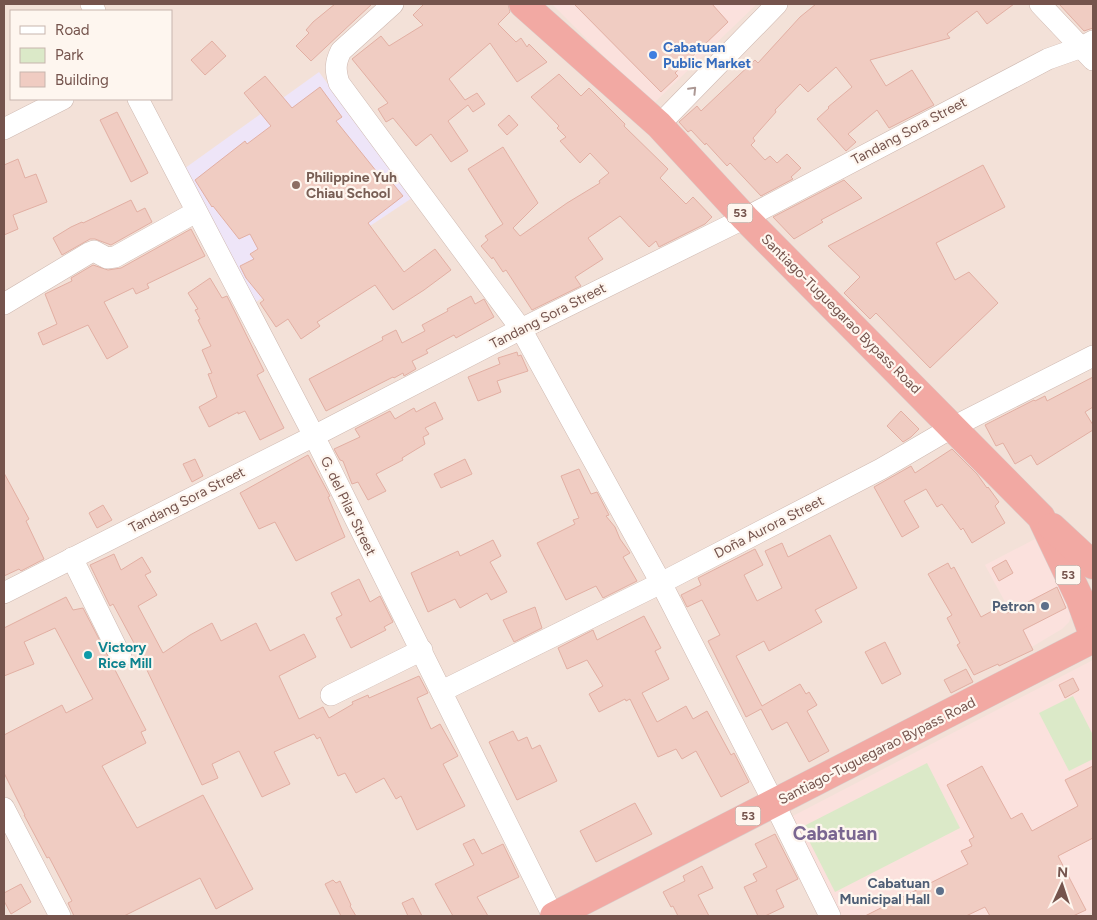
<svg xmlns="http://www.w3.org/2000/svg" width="1097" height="920" font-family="Figtree,sans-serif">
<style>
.residential{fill:#f3e1d8;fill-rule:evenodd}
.commercial{fill:#fbe1dd}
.education{fill:#eee5f8}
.green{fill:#dbe9c8}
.building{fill:#f0ccc2;stroke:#e2afa3}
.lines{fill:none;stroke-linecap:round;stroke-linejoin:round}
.minor-casing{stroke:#cfb9b1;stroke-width:22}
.highway-casing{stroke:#d8cfcd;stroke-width:29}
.minor{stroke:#fff;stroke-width:21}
.highway{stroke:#f2a9a3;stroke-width:28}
.oneway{stroke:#ac9894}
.shop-dot{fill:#3f7fe0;stroke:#fef6ef;stroke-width:2}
.education-dot{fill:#8d6e63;stroke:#fef6ef;stroke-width:2}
.service-dot{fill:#5c6f8a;stroke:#fef6ef;stroke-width:2}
.culture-dot{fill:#0f9aa8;stroke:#fef6ef;stroke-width:2}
.labels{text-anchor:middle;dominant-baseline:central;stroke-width:4.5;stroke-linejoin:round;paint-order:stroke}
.shield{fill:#fef6ef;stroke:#9e857e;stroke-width:1}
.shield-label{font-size:12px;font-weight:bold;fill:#75544d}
.shop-label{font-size:14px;font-weight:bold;fill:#366cbe;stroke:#fef6ef;text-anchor:start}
.street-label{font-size:14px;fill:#75544d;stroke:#fef6ef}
.education-label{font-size:14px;font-weight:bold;fill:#785e54;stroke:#fef6ef;text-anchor:start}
.service-label{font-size:14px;font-weight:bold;fill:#4e5e75;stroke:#fef6ef;text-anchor:end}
.culture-label{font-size:14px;font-weight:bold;fill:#0d838f;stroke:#fef6ef;text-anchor:start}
.district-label{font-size:19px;font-weight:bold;fill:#7a6691;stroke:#fef6ef}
</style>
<rect width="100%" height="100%" fill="#fcf1e9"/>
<path class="residential" d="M4,4H1093V916H4ZM11,11H171V99H11Z"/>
<g class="commercial">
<path d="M552,4H757L652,105Z"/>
<path d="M1035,539L1072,613L1069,622L1062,629L1030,648L985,565Z"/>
<path d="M1093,660V912L1085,916H840L789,818Z"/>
</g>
<path class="education" d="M319,72L412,198L256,302L181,171Z"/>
<g class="green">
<path d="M1073,696L1093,735V759L1069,771L1039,713Z"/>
<path d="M927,763L960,828L835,892L802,827Z"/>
</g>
<g class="building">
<path d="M335,4H372L311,61L296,46L309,33L306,30L313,22Z"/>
<path d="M424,4H508L510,12L498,24L516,42L521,38L527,47L529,44L547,62L517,82L490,43L449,79L465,100L477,93L485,104L473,112L468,105L448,121L468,151L451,162L431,134L416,146L393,118L386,122L378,109L388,103L352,59L381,36L389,46L423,25L413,15Z"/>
<path d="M574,4H712L728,22L675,73L678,76L661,92Z"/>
<path d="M816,4H1014L987,24L977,11L947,34L950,38L870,60L886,86L912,70L934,105L889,128L877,110L848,134L856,142L846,151L817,119L829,108L828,107L852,87L836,67L808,92L800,84L775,110L776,112L753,138L755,141L751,145L765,160L770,156L777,163L787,154L801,168L791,177L793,179L761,196L730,163L727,166L706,143L705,145L691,130L688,132L679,122L697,106L701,111L755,60L758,63L800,17Z"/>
<path d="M1059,4H1093V28L1084,31Z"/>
<path d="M212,41L226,56L205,75L191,60Z"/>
<path d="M559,74L581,96L589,88L625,124L624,126L668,169L660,178L686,204L693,197L712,217L705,224L659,247L656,241L649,247L620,216L588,238L603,259L575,277L581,286L532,310L506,270L503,272L493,257L492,259L481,246L488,240L485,236L503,224L468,169L503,147L538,203L513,228L520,236L567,203L600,183L599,181L609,173L590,153L580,163L560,141L566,137L557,128L559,126L531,97Z"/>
<path d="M265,76L292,108L320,87L342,117L336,121L385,182L389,179L403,196L368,223L404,272L435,249L451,270L424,290L393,310L375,285L317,322L320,326L301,339L288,319L276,327L260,303L264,300L246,278L240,266L254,259L250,254L258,249L250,234L239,239L213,206L212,207L195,180L245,141L247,144L271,126L244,93Z"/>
<path d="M117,112L148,173L131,182L100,120Z"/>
<path d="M509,115L518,125L507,135L498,125Z"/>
<path d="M18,159L25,178L36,174L47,202L13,215L18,229L4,235V165Z"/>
<path d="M983,165L1005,207L936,243L955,280L969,272L998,303L930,368L876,313L870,319L844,293L860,277L828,246Z"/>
<path d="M844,180L862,198L821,220L823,222L794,239L773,217Z"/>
<path d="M131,200L137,212L145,208L152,222L111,245L95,239H90L62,255L53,238L71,227L82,222L83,223Z"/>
<path d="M191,229L205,256L147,284L149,288L136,294L133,288L104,302L128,347L107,359L88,325L43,345L38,333L57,324L45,294L72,281L71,278L93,265L108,270L121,268Z"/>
<path d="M210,278L222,298L227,296L236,314L264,371L257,375L284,428L260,440L245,411L238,414V412L209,427L199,407L217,397L208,374L212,373L202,350L211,346L198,320L200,319L195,310L198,309L188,293Z"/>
<path d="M471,296L475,304L484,299L494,317L456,338L454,335L426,350L428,353L412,361L416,369L404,376L403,373L394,378L393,377L326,411L309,379L383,340L382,337L396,330L402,343L425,331L422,325L448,311L447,309Z"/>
<path d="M517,352L518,356L521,355L528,371L497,381L501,392L478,401L468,377L500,364L498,358Z"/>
<path d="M1093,377V407L1085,412L1093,425V430L1037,465L1031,455L1015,464L1003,443L996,446L985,425L1034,400L1035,401L1045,396L1047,401Z"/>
<path d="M435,402L443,419L425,428L429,434L423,437L425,444L402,458L403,460L376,474L386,491L368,500L358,482L352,484L343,461L340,460L334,449L360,437L355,429L390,411L395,419L414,408L416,412Z"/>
<path d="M901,411L919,429L911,437L903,442L887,426Z"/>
<path d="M952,449L977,474L987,488L988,487L999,502L995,506L1005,523L972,543L963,528L961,530L942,504L937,507L926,489L904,501L919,527L902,537L874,487L911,466L915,473Z"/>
<path d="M308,455L330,496L328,497L345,537L296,561L275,522L259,529L240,493Z"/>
<path d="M195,459L203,476L192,482L183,464Z"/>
<path d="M465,459L472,474L441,488L434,474Z"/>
<path d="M579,469L591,494L597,492L609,515L606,516L615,527L620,539L630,553L623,557L637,581L603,598L596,586L566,600L537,543L575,524L573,520L579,518L561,476Z"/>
<path d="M4,473L29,519L26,521L44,559L21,571L19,569L4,576Z"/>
<path d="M103,505L112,520L97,528L89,513Z"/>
<path d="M830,535L857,588L815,610L822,622L769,651L764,641L736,656L762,706L800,684L806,694L809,692L817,705L807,711L829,751L809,762L787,722L772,730L761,709L746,717L708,641L720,635L702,600L687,607L681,595L701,585L698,578L755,549L763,565L744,575L757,601L782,588L765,551L782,543L788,557Z"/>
<path d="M493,540L501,556L490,562L507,592L491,600L487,593L460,608L455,599L428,612L411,573L458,551L460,556Z"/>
<path d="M114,554L121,570L142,557L151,572L145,575L157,595L138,606L163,653L190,635L212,623L221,641L256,623L270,651L304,634L316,657L279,676L299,719L323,707L329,718L353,704L352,702L368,695L369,698L419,676L428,693L417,698L431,729L440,724L458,756L443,764L465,806L417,830L401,796L396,799L384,778L356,793L345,773L338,776L320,737L317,739L314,734L274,752L290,784L262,797L239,751L212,764L218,778L202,785L134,643L113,604L110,606L90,565Z"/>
<path d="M1006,560L1013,573L999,581L992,568Z"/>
<path d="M948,563L951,569L954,567L981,617L1003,605L1007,613L1057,587L1066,608L1023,630L1033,650L999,666L998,664L974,675L957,645L960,643L947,618L952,615L928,574Z"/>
<path d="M359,579L370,602L380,596L393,622L384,627L386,630L351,648L336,618L342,615L331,593Z"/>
<path d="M66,597L73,610L83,608L146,730L141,732L146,743L102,766L137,828L203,795L253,889L216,909L200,878L124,916H74L68,903L72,901L49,857L47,858L24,815H25L4,773V735L62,705L66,713L93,699L55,628L24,642L34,664L4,676V628Z"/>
<path d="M535,607L542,628L514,642L503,620Z"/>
<path d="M644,616L661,648L655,651L669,679L642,693L657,722L686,706L693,719L707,711L731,755L734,753L749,782L721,797L696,751L682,759L676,749L658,757L630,699L626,701L625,699L599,712L589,694L603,686L587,660L567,669L558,648L593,630L597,640Z"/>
<path d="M885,642L901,674L882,684L865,652Z"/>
<path d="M966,669L973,682L951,693L944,680Z"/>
<path d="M1073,678L1079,690L1065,698L1059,685Z"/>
<path d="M513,731L518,741L527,737L532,749L540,745L557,781L517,800L489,742Z"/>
<path d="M982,766L1011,819L1022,813L1032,831L1078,806L1065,780L1093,766V838L1058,856L1086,910L1073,916H990L985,907L966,916H865L968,864L961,851L972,846L969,840L974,837L947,785Z"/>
<path d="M635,803L652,834L596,862L580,831Z"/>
<path d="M775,834L798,879L776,890L784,907L765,916H758L744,887L757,881L753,874L767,867L755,844Z"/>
<path d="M474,839L482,854L503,844L519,877L477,897L488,916H453L435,884L474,865L463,844Z"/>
<path d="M702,866L713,888L698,895L709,916H678L673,906L671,907L663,892L685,881L683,876Z"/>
<path d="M333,880L336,883L340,881L351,905L350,906L356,916H341L325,884Z"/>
<path d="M21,884L31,902L11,914L4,901V893Z"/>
<path d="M413,898L422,916H408L402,903Z"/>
</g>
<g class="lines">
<g class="minor-casing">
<g id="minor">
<path d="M91,4L95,11"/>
<path d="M393,4L341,51C335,63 335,70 339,83L521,329L661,583L774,803L830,916"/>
<path d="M1040,4L1093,60"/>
<path d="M138,99L314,436L553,916"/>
<path d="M659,125L777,4"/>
<path d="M4,129L63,99"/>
<path d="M4,304L89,253L94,251L107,258L115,257L196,212"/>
<path d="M72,558L121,657"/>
<path d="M4,593L314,436L521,329L745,218L1048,59L1082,47L1093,41"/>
<path d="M442,691L661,583L881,469L953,427L1093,356"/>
<path d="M331,695L422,650"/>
<path d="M4,808L60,916"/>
</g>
</g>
<g class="highway-casing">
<g id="highway">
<path d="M523,4L659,125L745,218L1041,517L1080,599L1093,635"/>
<path d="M1052,527L1093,565"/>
<path d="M554,916L1093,639"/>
</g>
</g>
<use href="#minor" class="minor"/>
<use href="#highway" class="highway"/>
</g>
<defs><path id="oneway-chevron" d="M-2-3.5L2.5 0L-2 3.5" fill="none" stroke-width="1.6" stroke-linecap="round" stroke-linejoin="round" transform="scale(1.25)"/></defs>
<use class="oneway" href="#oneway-chevron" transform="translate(693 90) rotate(-46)"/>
<circle class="shop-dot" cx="653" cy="55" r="5"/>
<circle class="education-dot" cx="296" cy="185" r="5"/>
<g class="service-dot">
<circle cx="1045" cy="606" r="5"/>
<circle cx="940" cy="891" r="5"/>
</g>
<circle class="culture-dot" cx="88" cy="655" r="5"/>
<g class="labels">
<g class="shield">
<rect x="727.5" y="203.5" width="25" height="19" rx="4"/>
<rect x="1055.5" y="565.5" width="25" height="19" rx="4"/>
<rect x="735.5" y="806.5" width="25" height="19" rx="4"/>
</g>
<g class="shield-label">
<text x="740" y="213">53</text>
<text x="1068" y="575">53</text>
<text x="748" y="816">53</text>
</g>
<g class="shop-label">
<text x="663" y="47">Cabatuan<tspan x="663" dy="16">Public Market</tspan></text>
</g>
<g class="street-label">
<text transform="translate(909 131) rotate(-28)">Tandang Sora Street</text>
<text transform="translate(841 314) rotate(45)">Santiago-Tuguegarao Bypass Road</text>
<text transform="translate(548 316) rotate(-27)">Tandang Sora Street</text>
<text transform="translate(187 500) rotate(-27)">Tandang Sora Street</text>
<text transform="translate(348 506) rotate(64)">G. del Pilar Street</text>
<text transform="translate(769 527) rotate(-27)">Doña Aurora Street</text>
<text transform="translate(877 751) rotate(-27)">Santiago-Tuguegarao Bypass Road</text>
</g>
<g class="education-label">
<text x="306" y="177">Philippine Yuh<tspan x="306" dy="16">Chiau School</tspan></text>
</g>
<g class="service-label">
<text x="1035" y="606">Petron</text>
<text x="930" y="883">Cabatuan<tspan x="930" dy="16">Municipal Hall</tspan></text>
</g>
<g class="culture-label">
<text x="98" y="647">Victory<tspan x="98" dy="16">Rice Mill</tspan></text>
</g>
<g class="district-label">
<text x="835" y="833">Cabatuan</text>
</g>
</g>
<rect width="1097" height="920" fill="none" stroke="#75544d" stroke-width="10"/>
<rect x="10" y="10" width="162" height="90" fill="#fef6ef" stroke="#c7b5ae"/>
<rect x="20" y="26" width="25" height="8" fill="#ffffff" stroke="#c7b5ae"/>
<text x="55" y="35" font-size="15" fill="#75544d">Road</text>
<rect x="20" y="48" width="25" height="15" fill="#dbe9c8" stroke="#c7b5ae"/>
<text x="55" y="60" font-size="15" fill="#75544d">Park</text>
<rect x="20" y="72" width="25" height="15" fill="#f0ccc2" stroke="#c7b5ae"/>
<text x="55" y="85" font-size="15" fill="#75544d">Building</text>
<g transform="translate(1062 885) rotate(3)" stroke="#fef6ef" stroke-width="4" paint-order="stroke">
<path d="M0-4L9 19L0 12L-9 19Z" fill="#75544d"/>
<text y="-8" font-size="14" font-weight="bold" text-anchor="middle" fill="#75544d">N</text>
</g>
</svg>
